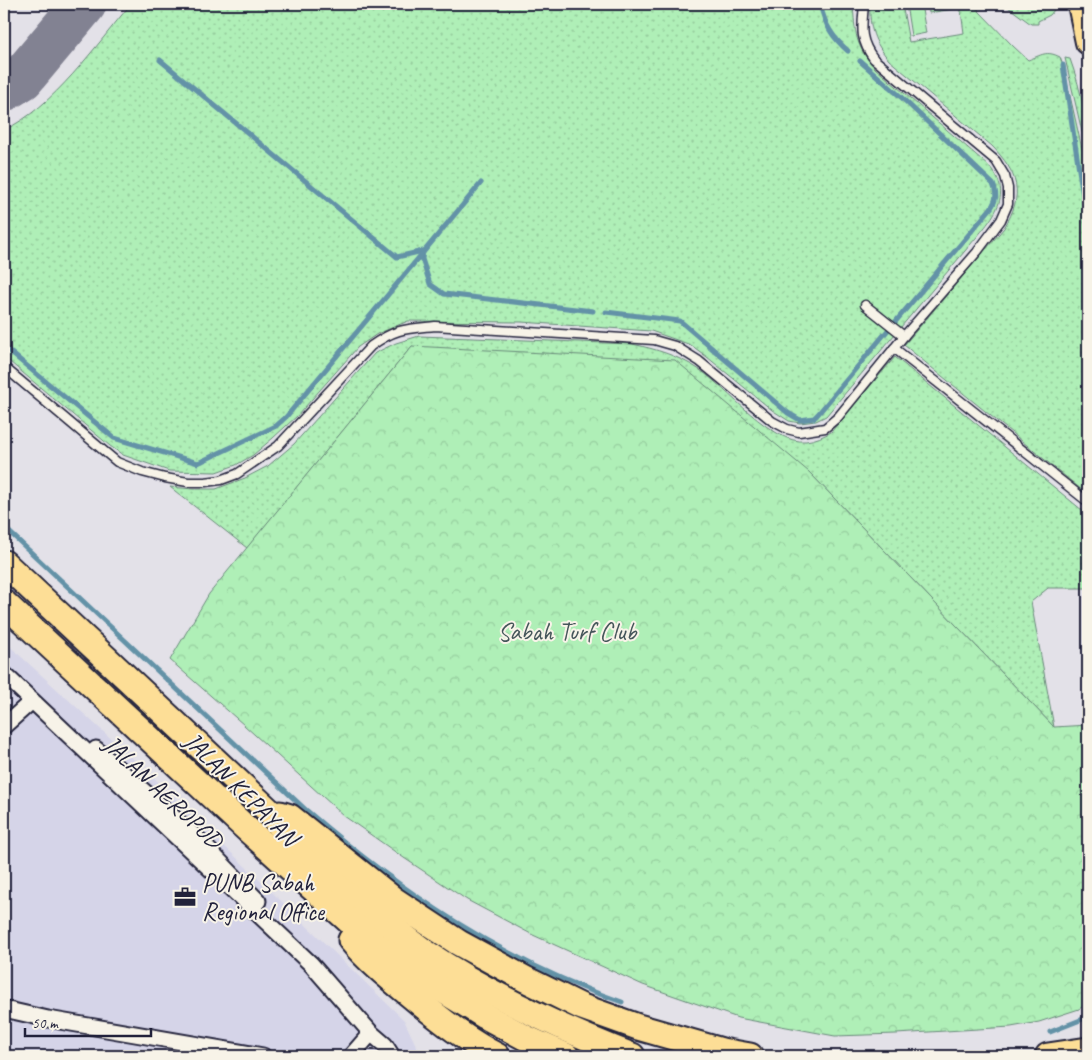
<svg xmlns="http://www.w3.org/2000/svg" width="1092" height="1060" font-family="Caveat,sans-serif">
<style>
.built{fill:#d5d4e8}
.grass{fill:url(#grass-dots);stroke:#688879}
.park{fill:url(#park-crowns);stroke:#688879}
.pitch{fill:#afefb7;stroke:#688879}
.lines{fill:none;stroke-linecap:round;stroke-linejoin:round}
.stream{stroke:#6392a7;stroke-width:5}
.taxiway{stroke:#828292;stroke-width:45}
.service-casing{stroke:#22223b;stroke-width:11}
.minor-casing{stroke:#22223b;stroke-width:19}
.primary-casing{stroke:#22223b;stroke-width:28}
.trunk-casing{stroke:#22223b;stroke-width:29}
.service{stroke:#f7f3e8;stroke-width:8}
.minor{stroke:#f7f3e8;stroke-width:15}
.primary{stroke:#fdde96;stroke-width:24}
.trunk{stroke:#fdde96;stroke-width:25}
.labels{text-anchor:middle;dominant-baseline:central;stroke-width:4;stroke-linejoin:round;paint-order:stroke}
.park-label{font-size:25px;fill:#45555a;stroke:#f7f3e8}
.street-label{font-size:25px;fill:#22223b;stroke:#f7f3e8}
.poi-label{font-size:25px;fill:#22223b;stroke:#f7f3e8;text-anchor:start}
</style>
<defs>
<pattern id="grass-dots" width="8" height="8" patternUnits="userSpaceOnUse" patternTransform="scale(1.25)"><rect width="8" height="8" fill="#afefb7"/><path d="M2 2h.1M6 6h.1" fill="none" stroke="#96cd9e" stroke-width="1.8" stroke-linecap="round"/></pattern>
<pattern id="park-crowns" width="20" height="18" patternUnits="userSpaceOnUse" patternTransform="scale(1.25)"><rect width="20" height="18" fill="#afefb7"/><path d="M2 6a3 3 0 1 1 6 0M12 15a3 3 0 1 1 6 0" fill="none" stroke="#96cd9e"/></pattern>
</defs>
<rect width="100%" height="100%" fill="#e3e1e8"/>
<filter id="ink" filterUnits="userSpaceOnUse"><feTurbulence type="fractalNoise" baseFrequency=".02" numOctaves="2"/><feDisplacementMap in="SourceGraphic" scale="10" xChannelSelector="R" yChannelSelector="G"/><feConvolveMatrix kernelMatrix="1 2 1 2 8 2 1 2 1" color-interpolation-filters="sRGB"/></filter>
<g filter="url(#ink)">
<path class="built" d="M4,641L153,777L404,1020L421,1056H4Z"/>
<g class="grass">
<path d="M131,4H853C855,32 855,46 875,68L989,166C1016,196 990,221 970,245L826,416L816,421L800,423L789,421L772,410L707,357L691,345L651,331L521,322L408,321L377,334L358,347L297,416L273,438L253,455L236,465L216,472L169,471L123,455L110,446L4,357V130C53,108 96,45 131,4Z"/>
<path d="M870,4H902L909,42L964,33L960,4H975L979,11L1013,46L1028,60C1042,55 1046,50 1060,57L1064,69L1088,176V495L904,345L1004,228C1025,194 1018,173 992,146L889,60C874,42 869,28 870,4Z"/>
<path d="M1004,4H1053L1054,10L1050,15L1038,21V24H1031Z"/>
<path d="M1065,58L1070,59C1082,92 1088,124 1088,158Z"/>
<path d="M419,336L632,344C656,349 679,356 700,370C727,388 772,445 806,441C815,440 824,436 831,432L895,357L1088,515V536L1085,540L1088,559V588H1048L1031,602L1054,727L809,472L412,346L247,548L170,487L193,489H216L245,478L268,466L294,444L375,353L396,343Z"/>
</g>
<path class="park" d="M412,346L675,360L809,472L1054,727L1088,725V1003L1079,1009L1039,1022L1011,1027L896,1034L835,1036L738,1018L643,985L533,935L467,900L404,858L344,816L244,725L170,660L209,594Z"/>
<g class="pitch">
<path d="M906,4H921L926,33L911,36Z"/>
<path d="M928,4H952L953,9L929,13Z"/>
</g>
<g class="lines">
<g class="stream">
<path d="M820,4C825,25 832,37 848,51"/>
<path d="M160,60L397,257L423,251L422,259L430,284L444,294L593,311"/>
<path d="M860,61L901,97L993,184C997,194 997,199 991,208L896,321"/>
<path d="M1063,65L1088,229"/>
<path d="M606,312L680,321L788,413L800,420L814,418L818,414L888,330"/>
<path d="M4,347L114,438L198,463L276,426L286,417L481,183"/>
<path d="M4,527L307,811C401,892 504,962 622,1002"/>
<path d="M1050,1032L1088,1017"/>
</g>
<path class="taxiway" d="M4,89L22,78L84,4"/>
<g class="service-casing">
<g id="service">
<path d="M865,305L904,336"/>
<path d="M894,348L1088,502"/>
<path d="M4,367L117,462L142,472L165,478L188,482H205L221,480L237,474L278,446L371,346C396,328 406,329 435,326L654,340L675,346L699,361L772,421L787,429L799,432L825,428L838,417L904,336L977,252L1001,220L1008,204V188L1005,176L996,161L874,59C859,39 862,28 864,4"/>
</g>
</g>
<g class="minor-casing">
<g id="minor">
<path d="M4,674L311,964L371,1033L385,1045L392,1056"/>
<path d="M4,726L32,701"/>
<path d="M96,749L198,839L258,901"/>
<path d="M4,1009L48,1019L263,1056"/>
<path d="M351,1056L371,1033"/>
</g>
</g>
<g class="primary-casing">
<path id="primary" d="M1080,4L1088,42"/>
</g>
<g class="trunk-casing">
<g id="trunk">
<path d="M4,563L268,810C291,842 320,867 351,892C375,913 399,934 425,952C489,995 560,1028 632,1056"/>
<path d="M4,603L247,829L376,945L410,970L485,1016L528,1039L566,1056"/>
<path d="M280,814L290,817L394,900L459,943L525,979L582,1007L638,1027L722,1051L750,1056"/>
<path d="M351,940C371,964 396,983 420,1003C444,1022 469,1042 497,1056"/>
<path d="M1048,1056L1088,1050"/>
</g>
</g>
<use href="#service" class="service"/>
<use href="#minor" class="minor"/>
<use href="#primary" class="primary"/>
<use href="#trunk" class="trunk"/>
</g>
</g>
<defs>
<g id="office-bare" transform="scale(1.725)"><path d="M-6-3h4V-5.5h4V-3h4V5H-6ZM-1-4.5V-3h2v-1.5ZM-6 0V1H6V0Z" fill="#22223b" stroke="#f7f3e8" stroke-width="2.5" paint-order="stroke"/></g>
</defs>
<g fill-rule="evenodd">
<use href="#office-bare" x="185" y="897"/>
</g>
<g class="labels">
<g class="park-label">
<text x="567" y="632">Sabah Turf Club</text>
</g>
<g class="street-label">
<text transform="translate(241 789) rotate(45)">JALAN KEPAYAN</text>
<text transform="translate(163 792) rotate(43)">JALAN AEROPOD</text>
</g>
<g class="poi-label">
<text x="202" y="883">PUNB Sabah<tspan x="202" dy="29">Regional Office</tspan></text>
</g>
</g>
<rect width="1092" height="1060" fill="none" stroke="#f7f3e8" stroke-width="20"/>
<rect x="10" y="10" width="1072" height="1040" fill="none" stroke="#22223b" stroke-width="2" filter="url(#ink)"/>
<path d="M25 1028v8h126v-8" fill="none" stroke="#22223b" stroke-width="2.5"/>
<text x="32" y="1028" font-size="15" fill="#22223b" stroke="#f7f3e8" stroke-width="4" paint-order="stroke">50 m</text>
</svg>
